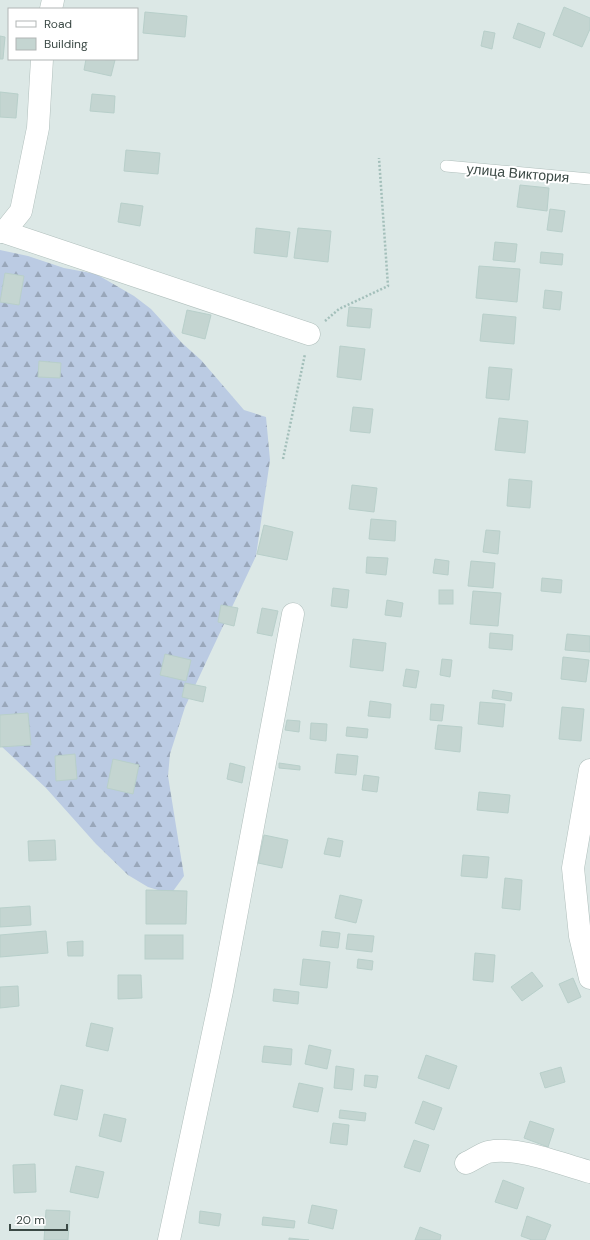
<svg xmlns="http://www.w3.org/2000/svg" width="590" height="1240" font-family="'DM Sans',sans-serif">
<style>
.residential{fill:#dce8e6;fill-rule:evenodd}
.forest{fill:url(#forest-firs)}
.building{fill:#c4d5d1;stroke:#b8cfca}
.lines{fill:none;stroke-linecap:round;stroke-linejoin:round}
.lane-casing{stroke:#b0bfbc;stroke-width:12}
.street-casing{stroke:#b0bfbc;stroke-width:23}
.path{stroke:#a3bfba;stroke-width:2.5;stroke-dasharray:2 2;stroke-linecap:butt}
.lane{stroke:#fff;stroke-width:11}
.street{stroke:#fff;stroke-width:22}
.labels{text-anchor:middle;dominant-baseline:central;stroke-width:4;stroke-linejoin:round;paint-order:stroke}
.street-label{font-size:14px;fill:#3b4945;stroke:#fff}
</style>
<defs>
<pattern id="forest-firs" width="22" height="20" patternUnits="userSpaceOnUse"><rect width="22" height="20" fill="#bbcbe3"/><path d="M5 1l3.5 6h-7zM16 11l3.5 6h-7z" fill="#99a7ba"/></pattern>
</defs>
<rect width="100%" height="100%" fill="#edf5f4"/>
<path class="residential" d="M0,0H590V1240H0ZM9,9H137V59H9Z"/>
<path class="forest" d="M0,250L28,256L64,268L96,274L134,296L151,309L182,343L201,360L244,410L266,417L270,460L256,556L185,707L170,754L168,776L184,876L171,894L148,887L128,875L96,844L46,788L0,745Z"/>
<g class="building">
<path d="M564,7L590,18V29L582,47L553,35Z"/>
<path d="M145,12L187,16L185,37L143,33Z"/>
<path d="M518,23L545,33L540,48L513,38Z"/>
<path d="M484,31L495,33L492,49L481,46Z"/>
<path d="M0,36L5,37L3,59H0Z"/>
<path d="M86,59L115,60L111,76L84,70Z"/>
<path d="M0,92L18,94L16,118L0,117Z"/>
<path d="M92,94L115,96L114,113L90,111Z"/>
<path d="M126,150L160,153L158,174L124,171Z"/>
<path d="M520,185L549,188L547,211L517,207Z"/>
<path d="M121,203L143,206L140,226L118,222Z"/>
<path d="M550,209L565,211L562,232L547,230Z"/>
<path d="M256,228L290,232L287,257L254,253Z"/>
<path d="M298,228L331,231L328,262L294,258Z"/>
<path d="M495,242L517,244L515,262L493,260Z"/>
<path d="M541,252L563,254L562,265L540,263Z"/>
<path d="M479,266L520,269L517,302L476,298Z"/>
<path d="M5,273L24,276L19,305L0,302Z"/>
<path d="M545,290L562,292L560,310L543,308Z"/>
<path d="M349,307L372,309L370,328L347,326Z"/>
<path d="M187,310L211,315L205,339L182,333Z"/>
<path d="M483,314L516,317L514,344L480,341Z"/>
<path d="M340,346L365,349L361,380L337,377Z"/>
<path d="M39,361L61,363L60,378L38,377Z"/>
<path d="M489,367L512,369L509,400L486,398Z"/>
<path d="M353,407L373,409L370,433L350,431Z"/>
<path d="M499,418L528,421L525,453L495,450Z"/>
<path d="M509,479L532,481L530,508L507,506Z"/>
<path d="M352,485L377,488L374,512L349,509Z"/>
<path d="M371,519L396,521L395,541L369,539Z"/>
<path d="M264,525L293,532L287,560L257,554Z"/>
<path d="M486,530L500,531L498,554L483,552Z"/>
<path d="M367,557L388,558L386,575L366,573Z"/>
<path d="M435,559L449,561L448,575L433,573Z"/>
<path d="M471,561L495,563L493,588L468,586Z"/>
<path d="M542,578L562,580L561,593L541,591Z"/>
<path d="M333,588L349,590L347,608L331,606Z"/>
<rect x="439" y="590" width="14" height="14"/>
<path d="M473,591L501,593L498,626L470,624Z"/>
<path d="M387,600L403,603L401,617L385,615Z"/>
<path d="M221,605L238,608L234,626L218,622Z"/>
<path d="M262,608L278,611L272,636L257,633Z"/>
<path d="M490,633L513,635L512,650L489,648Z"/>
<path d="M567,634L590,636V652L565,650Z"/>
<path d="M353,639L386,643L383,671L350,667Z"/>
<path d="M165,654L191,660L186,681L160,675Z"/>
<path d="M563,657L589,660L586,682L561,679Z"/>
<path d="M442,659L452,660L450,677L440,675Z"/>
<path d="M406,669L419,671L416,688L403,686Z"/>
<path d="M185,683L206,687L203,702L182,697Z"/>
<path d="M493,690L512,693L511,701L492,698Z"/>
<path d="M370,701L391,704L390,718L368,716Z"/>
<path d="M480,702L505,704L503,727L478,724Z"/>
<path d="M431,704L444,705L442,721L430,720Z"/>
<path d="M562,707L584,709L581,741L559,739Z"/>
<path d="M28,713L31,745L0,747V715Z"/>
<path d="M287,720L300,721L299,732L285,730Z"/>
<path d="M311,723L327,724L326,741L310,739Z"/>
<path d="M438,725L462,727L460,752L435,749Z"/>
<path d="M347,727L368,729L367,738L346,736Z"/>
<path d="M75,754L77,779L56,781L55,756Z"/>
<path d="M337,754L358,756L356,775L335,773Z"/>
<path d="M113,759L139,765L133,794L107,788Z"/>
<path d="M230,763L245,767L242,783L227,779Z"/>
<path d="M279,763L300,766V770L279,768Z"/>
<path d="M364,775L379,777L377,792L362,790Z"/>
<path d="M479,792L510,795L508,813L477,810Z"/>
<path d="M264,835L288,840L282,868L258,863Z"/>
<path d="M328,838L343,841L340,857L324,854Z"/>
<path d="M55,840L56,860L29,861L28,841Z"/>
<path d="M463,855L489,857L487,878L461,876Z"/>
<path d="M505,878L522,880L520,910L502,908Z"/>
<path d="M146,890L187,891L186,924H146Z"/>
<path d="M340,895L362,900L356,923L335,918Z"/>
<path d="M30,906L31,925L0,927V908Z"/>
<path d="M46,931L48,953L0,957V935Z"/>
<path d="M322,931L340,933L338,948L320,946Z"/>
<path d="M348,934L374,936L372,952L346,949Z"/>
<rect x="145" y="935" width="38" height="24"/>
<path d="M83,941V956H68L67,942Z"/>
<path d="M475,953L495,955L493,982L473,980Z"/>
<path d="M303,959L330,962L327,988L300,985Z"/>
<path d="M358,959L373,961L372,970L357,968Z"/>
<path d="M532,972L543,986L522,1001L511,987Z"/>
<path d="M118,975H141L142,998L118,999Z"/>
<path d="M573,978L581,997L568,1003L559,984Z"/>
<path d="M18,986L19,1006L0,1008V987Z"/>
<path d="M274,989L299,992L298,1004L273,1001Z"/>
<path d="M91,1023L113,1028L108,1051L86,1046Z"/>
<path d="M309,1045L331,1050L327,1069L305,1064Z"/>
<path d="M264,1046L292,1049L291,1065L262,1062Z"/>
<path d="M426,1055L457,1066L449,1089L418,1078Z"/>
<path d="M336,1066L354,1069L352,1090L334,1088Z"/>
<path d="M561,1067L565,1082L545,1088L540,1073Z"/>
<path d="M365,1075L378,1076L376,1088L364,1086Z"/>
<path d="M299,1083L323,1088L318,1112L293,1107Z"/>
<path d="M61,1085L83,1090L77,1120L54,1115Z"/>
<path d="M423,1101L442,1108L434,1130L415,1123Z"/>
<path d="M340,1110L366,1113L365,1121L339,1118Z"/>
<path d="M104,1114L126,1119L121,1142L99,1136Z"/>
<path d="M530,1121L554,1129L548,1147L524,1138Z"/>
<path d="M333,1123L349,1125L347,1145L330,1143Z"/>
<path d="M414,1140L429,1145L420,1172L404,1167Z"/>
<path d="M35,1164L36,1192L14,1193L13,1165Z"/>
<path d="M76,1166L104,1172L98,1198L70,1192Z"/>
<path d="M503,1180L524,1188L517,1209L495,1202Z"/>
<path d="M312,1205L337,1210L333,1229L308,1223Z"/>
<path d="M46,1210L70,1211L68,1240H44Z"/>
<path d="M200,1211L221,1214L219,1226L199,1223Z"/>
<path d="M527,1216L551,1225L545,1240H532L521,1236Z"/>
<path d="M263,1217L295,1221L294,1228L262,1225Z"/>
<path d="M420,1227L441,1235L440,1240H415Z"/>
<path d="M289,1238L309,1240H289Z"/>
</g>
<g class="lines">
<g class="lane-casing">
<path id="lane" d="M446,166L590,179"/>
</g>
<g class="street-casing">
<g id="street">
<path d="M51,9L53,0"/>
<path d="M0,232H4L21,211L38,128L42,59"/>
<path d="M4,232L309,334"/>
<path d="M590,770L573,868L580,936L590,978"/>
<path d="M466,1163C473,1160 481,1154 488,1152C519,1146 560,1164 590,1172"/>
<path d="M169,1240L222,991L293,614"/>
</g>
</g>
<g class="path">
<path d="M325,321L339,309L388,286L379,158"/>
<path d="M283,459L305,354"/>
</g>
<use href="#lane" class="lane"/>
<use href="#street" class="street"/>
</g>
<g class="labels">
<g class="street-label">
<text transform="translate(518 173) rotate(5)">улица Виктория</text>
</g>
</g>
<rect x="8" y="8" width="130" height="52" fill="#ffffff" stroke="#b1b6b5"/>
<rect x="16" y="21" width="20" height="6" fill="#ffffff" stroke="#b1b6b5"/>
<text x="44" y="28" font-size="12" fill="#3b4945">Road</text>
<rect x="16" y="38" width="20" height="12" fill="#c4d5d1" stroke="#b1b6b5"/>
<text x="44" y="48" font-size="12" fill="#3b4945">Building</text>
<path d="M10 1224v6h57v-6" fill="none" stroke="#3b4945" stroke-width="2"/>
<text x="16" y="1224" font-size="12" fill="#3b4945" stroke="#ffffff" stroke-width="3" paint-order="stroke">20 m</text>
</svg>
